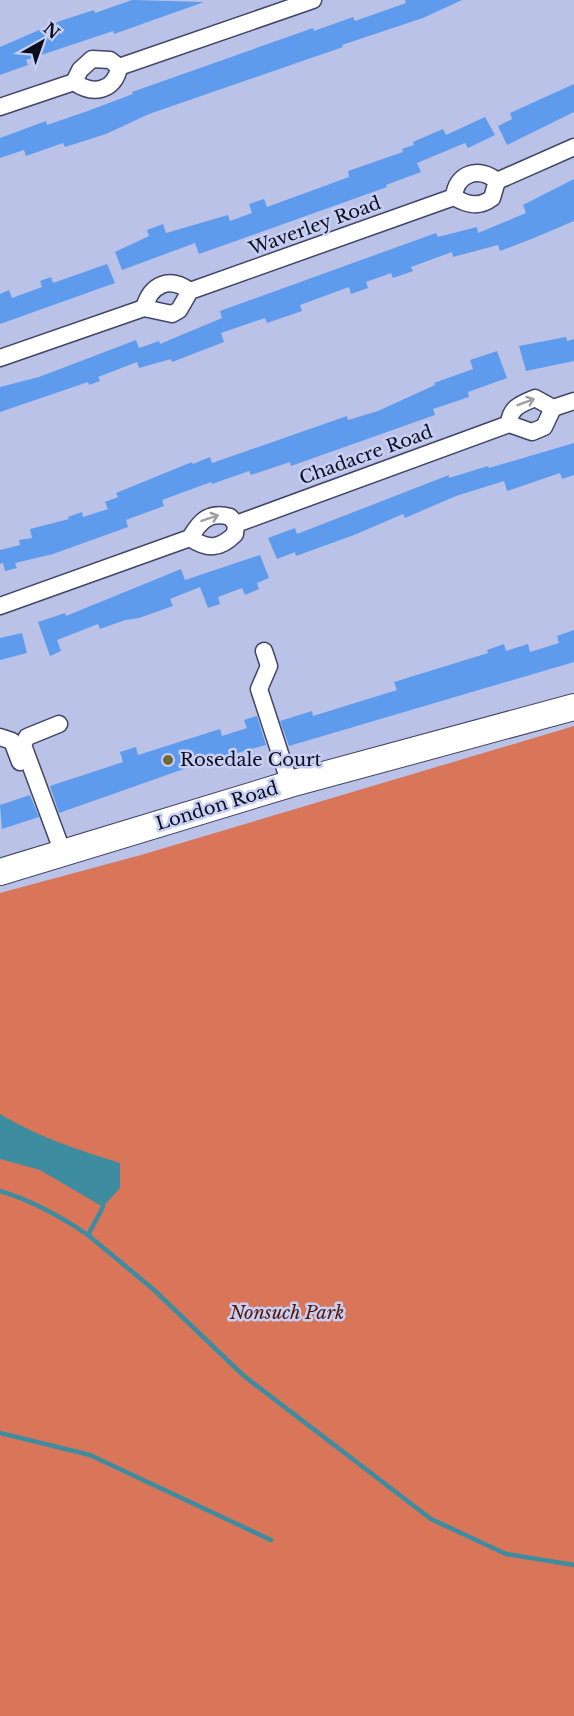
<svg xmlns="http://www.w3.org/2000/svg" width="574" height="1716" font-family="'Libre Baskerville',serif">
<style>
.green{fill:#d9765a}
.water{fill:#3d8c9f}
.lines{fill:none;stroke-linecap:round;stroke-linejoin:round}
.stream{stroke:#3d8c9f;stroke-width:4.5}
.building{fill:#5f9bec}
.minor-casing{stroke:#414666;stroke-width:19}
.highway-casing{stroke:#414666;stroke-width:28}
.minor{stroke:#fff;stroke-width:16}
.highway{stroke:#fff;stroke-width:26}
.oneway{stroke:#9e9fa4}
.poi-dot{fill:#736734;stroke:#c7cff5;stroke-width:2}
.labels{text-anchor:middle;dominant-baseline:central;stroke-width:5;stroke-linejoin:round;paint-order:stroke}
.street-label{font-size:18px;fill:#0c0e1b;stroke:#c7cff5}
.poi-label{font-size:18px;fill:#0c0e1b;stroke:#c7cff5;text-anchor:start}
.park-label{font-size:18px;font-style:italic;fill:#571603;stroke:#c7cff5}
</style>
<rect width="100%" height="100%" fill="#bbc2e7"/>
<path class="green" d="M574,726V1716H0V893L141,855Z"/>
<path class="water" d="M0,1114C38,1137 78,1150 120,1163V1188L103,1207L40,1170L0,1159Z"/>
<g class="lines">
<g class="stream">
<path d="M0,1191C33,1201 60,1216 88,1235"/>
<path d="M103,1207L88,1235L153,1289L244,1376L431,1519L506,1554L574,1565"/>
<path d="M0,1433L90,1455L271,1540"/>
</g>
</g>
<g class="building">
<path d="M132,0L204,2L114,34L113,31L26,60L28,65L0,75V47L60,21L94,10L95,13Z"/>
<path d="M405,0H462L423,18L342,45L343,47L149,114L106,134L65,147L63,143L26,156L24,150L0,158V138L46,121L47,125L85,112L133,94L132,92L313,28L314,31L353,17L355,21L406,3Z"/>
<path d="M574,84V112L507,145L498,126L512,119L510,113Z"/>
<path d="M485,117L495,135L468,148L465,143L417,163L421,172L386,185L387,187L199,254L195,243L122,270L115,252L149,236L147,230L163,224L166,233L228,215L230,221L252,213L249,204L264,199L267,207L349,177L348,171L403,152L402,149L414,145L413,142L443,129L446,135Z"/>
<path d="M574,179V221L534,238L500,251L498,245L453,257L452,252L411,267L413,271L393,278L391,273L366,282L368,288L351,294L349,287L300,305L302,311L267,323L265,318L221,333L224,342L172,362L171,359L139,368L137,362L98,377L100,381L89,385L88,382L0,412V387L39,377L136,340L139,348L159,341L160,344L222,318L220,311L436,233L438,237L477,227L478,233L526,213L523,205Z"/>
<path d="M107,264L115,283L0,324V294L9,290L12,298L42,287L40,281L51,277L53,283Z"/>
<path d="M566,337L567,341L574,339V361L526,371L519,346Z"/>
<path d="M497,351L507,378L468,392L469,397L433,409L435,415L291,466L290,462L251,475L249,471L212,484L211,482L162,500L164,506L126,520L128,527L53,554L15,563L17,568L5,571L3,563L0,564V550L20,545L19,540L32,538L30,529L69,519L68,517L82,512L83,517L108,509L105,502L118,497L116,493L192,462L193,464L210,457L212,463L347,416L348,420L378,411L435,385L434,383L473,369L470,360Z"/>
<path d="M574,443V475L562,479L560,473L507,491L504,481L456,496L405,518L403,514L354,535L296,556L295,552L277,559L268,538L295,528L297,534L449,475V478L488,466L489,468Z"/>
<path d="M260,555L269,578L257,583L259,589L245,595L242,588L218,597L220,604L208,608L200,587L170,599L173,606L139,618L125,620L100,629L98,624L57,640L61,651L50,656L38,622L65,613L66,616L181,569L185,580Z"/>
<path d="M574,630V662L289,746L280,721L312,711L313,716L397,690L394,682L488,653L487,650L504,644L506,651L528,644L530,652L559,643L557,636Z"/>
<path d="M22,633L27,653L0,660V638Z"/>
<path d="M257,716L266,745L198,764L59,813L50,786L123,762L120,752L136,747L138,755L220,729L222,736L247,728L244,720Z"/>
<path d="M30,795L39,817L2,829L0,805Z"/>
</g>
<g class="lines">
<g class="minor-casing">
<g id="minor">
<path d="M119,67L313,0"/>
<path d="M74,82C92,95 115,92 119,67"/>
<path d="M0,107L74,82L80,70L92,59L110,60L119,67"/>
<path d="M497,181L574,147"/>
<path d="M454,197C456,173 479,166 497,181"/>
<path d="M144,308C151,284 169,276 190,291"/>
<path d="M0,358L144,308L172,314L179,310L190,291L454,197C467,205 479,208 492,198L497,181"/>
<path d="M509,424C510,407 521,404 535,398L553,408L574,401"/>
<path d="M236,524L509,424L532,432L544,427L553,408"/>
<path d="M0,606L190,538C200,521 209,511 230,517L236,524L235,534C220,549 208,550 190,538"/>
<path d="M264,651L269,666L259,689L290,784"/>
<path d="M59,724L27,737L23,745L63,853"/>
<path d="M0,737L12,741L20,762"/>
</g>
</g>
<g class="highway-casing">
<path id="highway" d="M0,872L290,784L574,707"/>
</g>
<use href="#minor" class="minor"/>
<use href="#highway" class="highway"/>
</g>
<defs><path id="oneway-shaft" d="M-6 0H5M1.5-3L5.5 0L1.5 3" fill="none" stroke-width="1.6" stroke-linecap="round" stroke-linejoin="round" transform="scale(1.5)"/></defs>
<g class="oneway">
<use href="#oneway-shaft" transform="translate(526 402) rotate(-21)"/>
<use href="#oneway-shaft" transform="translate(210 518) rotate(-19)"/>
</g>
<circle class="poi-dot" cx="168" cy="760" r="6"/>
<g class="labels">
<g class="street-label">
<text transform="translate(315 226) rotate(-20)">Waverley Road</text>
<text transform="translate(366 455) rotate(-20)">Chadacre Road</text>
<text transform="translate(217 806) rotate(-17)">London Road</text>
</g>
<g class="poi-label">
<text x="180" y="760">Rosedale Court</text>
</g>
<g class="park-label">
<text x="287" y="1313">Nonsuch Park</text>
</g>
</g>
<g transform="translate(42 42) rotate(40)" stroke="#c7cff5" stroke-width="4.5" paint-order="stroke">
<path d="M0-4.5L10 22L0 15L-10 22Z" fill="#0c0e1b"/>
<text y="-9" font-size="16" font-weight="bold" text-anchor="middle" fill="#0c0e1b">N</text>
</g>
</svg>
